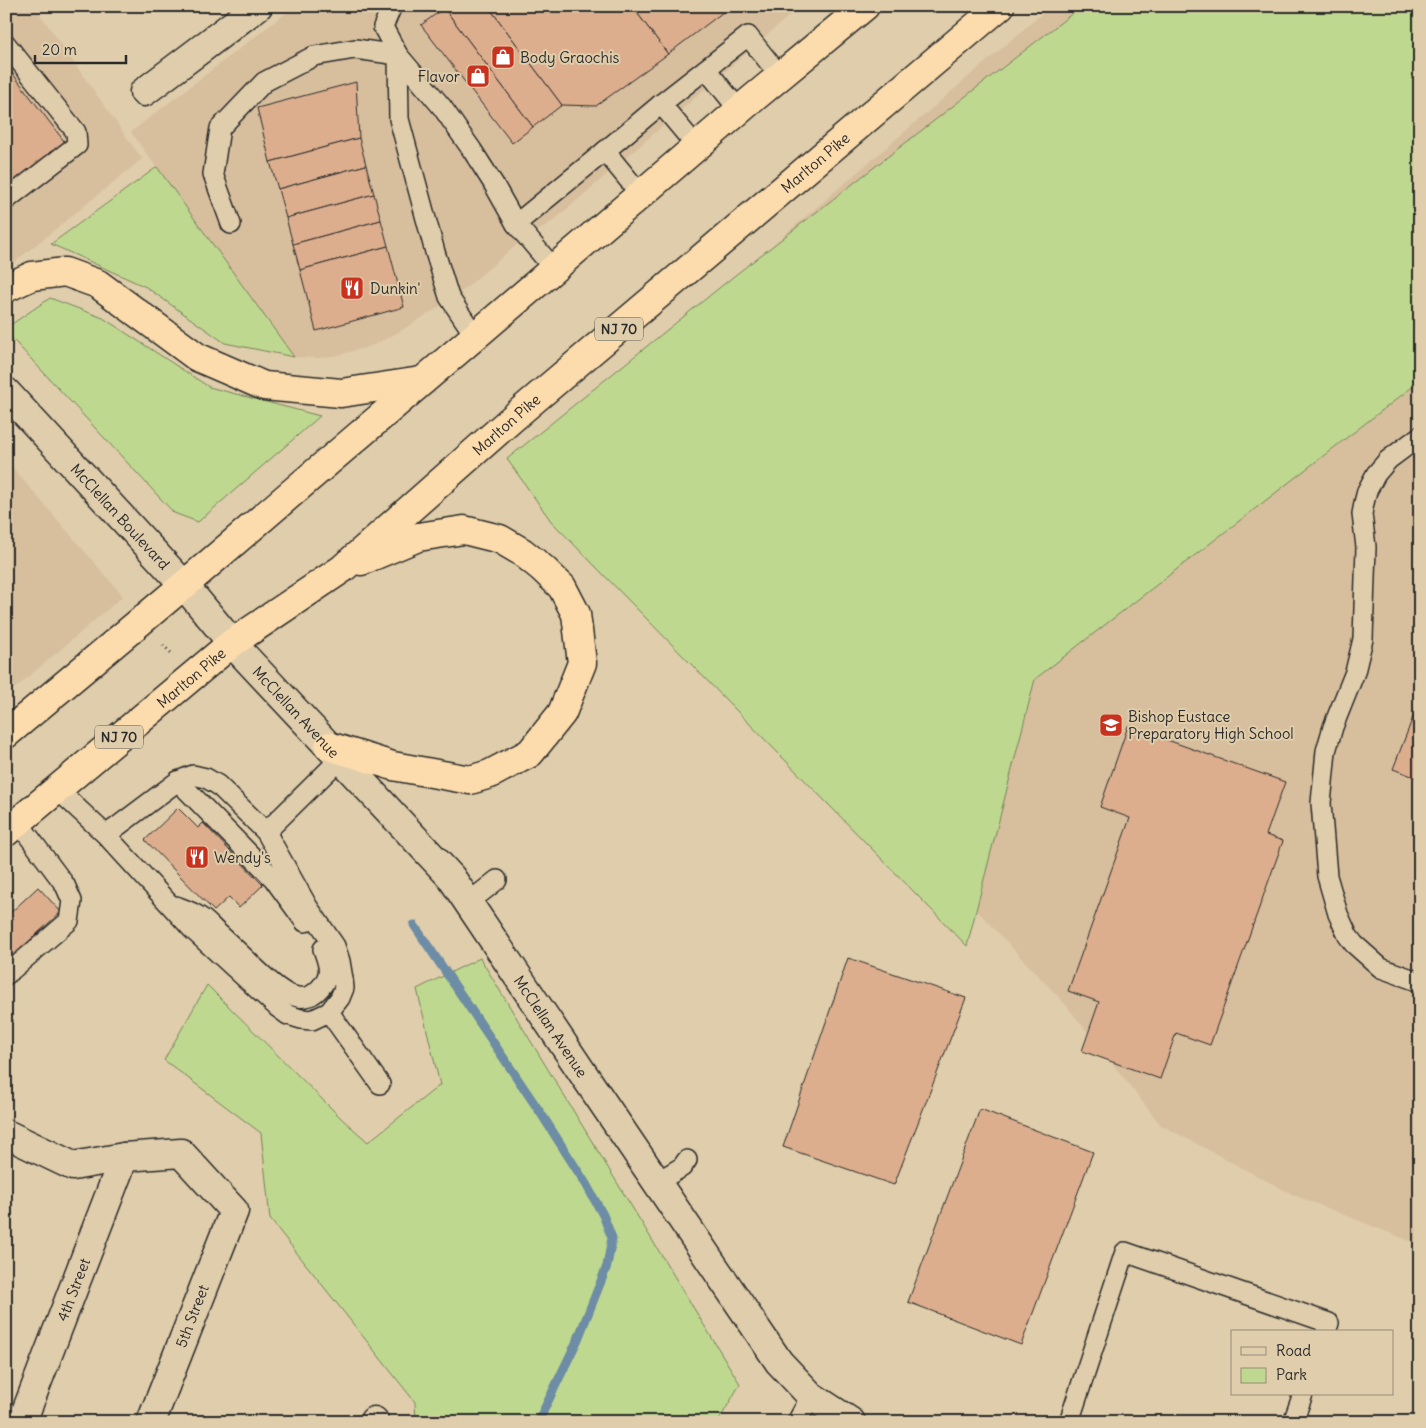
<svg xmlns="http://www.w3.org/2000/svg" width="1426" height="1428" font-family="Delius,sans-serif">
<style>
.built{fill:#d7be9d}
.green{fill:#bfd88f;stroke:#75825d}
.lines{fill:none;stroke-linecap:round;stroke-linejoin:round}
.stream{stroke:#6d8ca5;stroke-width:9}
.building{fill:#dcae8d;stroke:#2b2b2b}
.lane-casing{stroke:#2b2b2b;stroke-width:22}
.street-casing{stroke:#2b2b2b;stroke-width:31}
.secondary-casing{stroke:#2b2b2b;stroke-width:31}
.highway-casing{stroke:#2b2b2b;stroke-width:31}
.path{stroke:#2b2b2b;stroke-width:3;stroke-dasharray:1 4;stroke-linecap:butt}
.lane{stroke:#dfcdab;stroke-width:19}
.street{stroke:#dfcdab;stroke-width:28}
.secondary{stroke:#dfcdab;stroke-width:28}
.highway{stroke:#fcdcac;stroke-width:28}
.labels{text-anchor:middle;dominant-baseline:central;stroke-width:4;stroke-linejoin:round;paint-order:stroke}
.shield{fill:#dfcdab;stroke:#615c51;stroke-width:1}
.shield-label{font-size:14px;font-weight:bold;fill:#2b2b2b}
.poi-label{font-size:15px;fill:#2b2b2b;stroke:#dfcdab;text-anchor:start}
.street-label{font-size:15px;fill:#2b2b2b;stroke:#dfcdab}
</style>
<rect width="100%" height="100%" fill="#dfcdab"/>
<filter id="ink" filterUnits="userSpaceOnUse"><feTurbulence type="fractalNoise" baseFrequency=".02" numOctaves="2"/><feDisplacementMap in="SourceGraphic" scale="10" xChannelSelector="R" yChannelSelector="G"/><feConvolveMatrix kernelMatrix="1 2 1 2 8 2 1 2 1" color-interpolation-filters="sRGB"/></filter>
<g filter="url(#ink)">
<g class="built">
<path d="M6,6H34L142,159L6,269Z"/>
<path d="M295,6H783L790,15L553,221L520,242L455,297L397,333L371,346L338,355L319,358L294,357L131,132Z"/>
<path d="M1051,6H1420V1245L1292,1194L1161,1125L1066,1005L540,445Z"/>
<path d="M6,460L123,596L6,696Z"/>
</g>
<g class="green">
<path d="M1082,6H1420V381L1035,679L967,946L551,521L507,459L734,276Z"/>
<path d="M157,167L294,357L225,343L146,287L51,244Z"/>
<path d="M50,298L103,318L209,387L320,416L198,522L174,513L6,332V328Z"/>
<path d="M480,958L740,1384L718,1422H416L415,1402L270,1219L261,1133L164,1060L207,985L343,1120L368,1142L440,1085L417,989Z"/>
</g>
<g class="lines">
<path class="stream" d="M414,925L542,1115L586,1184L603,1215L612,1238L607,1266L578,1339L538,1422"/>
</g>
<g class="building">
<path d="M447,6H488L562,105L533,127L444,8Z"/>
<path d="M488,6H632L668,54L596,106L562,105Z"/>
<path d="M632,6H731L668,54Z"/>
<path d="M444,8L533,127L512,143L421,25Z"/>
<path d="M6,65L67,145L6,191Z"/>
<path d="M356,82L359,138L270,162L257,108Z"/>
<path d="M359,138L366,165L278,189L270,162Z"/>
<path d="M366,165L374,194L286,218L278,189Z"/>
<path d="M374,194L381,220L293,244L286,218Z"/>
<path d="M381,220L388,246L300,270L293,244Z"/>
<path d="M388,246L404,307L316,331L300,270Z"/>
<path d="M1420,699V779L1393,769Z"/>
<path d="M1128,726L1285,782L1266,835L1283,841L1210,1045L1176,1033L1160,1079L1082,1051L1099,1002L1068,991L1130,818L1100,807Z"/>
<path d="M178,808L198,828L203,823L263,885L239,908L229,897L214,911L145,840Z"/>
<path d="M38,887L61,912L6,962V917Z"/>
<path d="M848,958L966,998L894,1185L783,1147Z"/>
<path d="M980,1109L1093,1152L1021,1345L908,1302Z"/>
</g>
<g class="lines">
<g class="lane-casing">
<g id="lane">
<path d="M392,6L383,27L398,55L442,107L472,150L493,183L516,224L554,269"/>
<path d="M6,44L76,132L77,145L6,200"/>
<path d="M706,69L739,110"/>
<path d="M661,104L748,36L780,76"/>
<path d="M605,151L661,104L697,147"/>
<path d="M231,224L213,174L220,128L264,82L314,56L355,49L398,55L399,119L435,252L449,297L475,336"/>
<path d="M516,224L605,151L641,195"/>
<path d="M1420,436L1388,460L1376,474L1367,491L1364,503L1362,514L1366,547L1363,639L1355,672L1333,727L1326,751L1321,803L1327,876L1338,914L1348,936L1354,944L1381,968L1420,982"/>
<path d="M178,781L273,878L305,922"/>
<path d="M57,789L106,835L193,930L277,1007L288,1015L301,1019L312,1020L329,1012L340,998L344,988L343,979L340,961L335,946L308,907L266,832L218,785L206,778L193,775L178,781L106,835"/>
<path d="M266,832L340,759"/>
<path d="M468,903L497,880"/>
<path d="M176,906C184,909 193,912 200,917C207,921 212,928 218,933C229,943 240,953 251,964C268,979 298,1015 321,987C333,973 328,964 323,949"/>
<path d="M6,975L69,921L72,901L65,885L18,822"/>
<path d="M329,1012L380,1084"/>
<path d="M657,1182L682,1167L687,1160"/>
<path d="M797,1422L811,1396"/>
<path d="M1069,1422L1125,1252L1329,1323L1326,1332"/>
<path d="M1293,1422L1303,1394"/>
</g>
</g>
<g class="street-casing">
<g id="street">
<path d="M144,92L258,6"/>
<path d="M6,1134L73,1166L124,1157L181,1153L234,1211L151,1422"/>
<path id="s1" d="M22,1422L124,1157"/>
<path d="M374,1422V1421"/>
</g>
</g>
<g class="secondary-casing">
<g id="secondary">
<path id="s2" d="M6,392L184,585L232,643L451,877L584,1075L779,1362L811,1396L851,1422"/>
</g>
</g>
<g class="highway-casing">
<g id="highway">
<path d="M6,288L32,276L65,272L98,284L197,357L264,386L341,393L421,381"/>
<path d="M6,734L184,585L750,101L865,6"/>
<path d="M329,746L393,766L470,780L490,774L530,753L562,713L582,663L576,614L562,587L542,568L522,552L500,539L464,530L418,537L361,561"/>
<path id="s3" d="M6,832L232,643L342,569L522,410L1000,6"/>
</g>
</g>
<path class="path" d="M163,645L173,655"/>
<use href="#lane" class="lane"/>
<use href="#street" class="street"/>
<use href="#secondary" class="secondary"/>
<use href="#highway" class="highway"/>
</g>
</g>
<defs>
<g id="shop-square" transform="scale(1.25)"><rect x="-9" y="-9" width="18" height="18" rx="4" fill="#c8321e" stroke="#dfcdab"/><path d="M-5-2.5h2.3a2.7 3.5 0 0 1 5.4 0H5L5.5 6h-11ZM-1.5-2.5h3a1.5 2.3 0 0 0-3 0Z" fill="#fff"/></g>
<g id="restaurant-square" transform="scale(1.25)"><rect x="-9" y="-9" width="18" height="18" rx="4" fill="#c8321e" stroke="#dfcdab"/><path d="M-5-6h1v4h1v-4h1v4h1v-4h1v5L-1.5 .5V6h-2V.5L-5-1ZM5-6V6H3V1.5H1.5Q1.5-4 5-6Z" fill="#fff"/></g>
<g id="school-square" transform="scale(1.25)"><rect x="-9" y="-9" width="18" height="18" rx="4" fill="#c8321e" stroke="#dfcdab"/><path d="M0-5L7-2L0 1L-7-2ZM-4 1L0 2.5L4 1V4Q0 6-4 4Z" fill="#fff"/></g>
</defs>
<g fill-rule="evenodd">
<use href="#shop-square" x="503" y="57"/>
<use href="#shop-square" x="478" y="76"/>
<use href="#restaurant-square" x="352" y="288"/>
<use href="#school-square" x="1111" y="725"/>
<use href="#restaurant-square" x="197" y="857"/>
</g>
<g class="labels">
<g class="shield">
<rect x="595" y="317.5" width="48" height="23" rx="4"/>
<rect x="95" y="725.5" width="48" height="23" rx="4"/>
</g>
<g class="shield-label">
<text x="619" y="329">NJ 70</text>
<text x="119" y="737">NJ 70</text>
</g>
<g class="poi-label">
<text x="520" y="57">Body Graochis</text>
<text x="460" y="76" text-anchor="end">Flavor</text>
<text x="370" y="288">Dunkin'</text>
<text x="1128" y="716">Bishop Eustace<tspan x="1128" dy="17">Preparatory High School</tspan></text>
<text x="214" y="857">Wendy's</text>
</g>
<g class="street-label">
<text stroke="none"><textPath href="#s3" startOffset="1051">Marlton Pike</textPath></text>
<text stroke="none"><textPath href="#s3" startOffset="646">Marlton Pike</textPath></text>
<text stroke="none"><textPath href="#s2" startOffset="169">McClellan Boulevard</textPath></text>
<text stroke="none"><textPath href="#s3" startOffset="241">Marlton Pike</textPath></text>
<text stroke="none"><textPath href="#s2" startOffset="432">McClellan Avenue</textPath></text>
<text stroke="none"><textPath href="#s2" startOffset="838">McClellan Avenue</textPath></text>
<text stroke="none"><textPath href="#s1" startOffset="142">4th Street</textPath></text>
<text transform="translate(192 1316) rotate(-69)">5th Street</text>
</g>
</g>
<rect width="1426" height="1428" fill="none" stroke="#dfcdab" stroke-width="25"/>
<rect x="12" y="12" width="1401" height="1403" fill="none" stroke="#2b2b2b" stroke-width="2" filter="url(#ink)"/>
<rect x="1231" y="1330" width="162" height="65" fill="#dfcdab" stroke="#978c78"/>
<rect x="1241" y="1347" width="25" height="8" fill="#dfcdab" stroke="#978c78"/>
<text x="1276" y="1356" font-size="15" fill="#2b2b2b">Road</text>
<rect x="1241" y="1368" width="25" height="15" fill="#bfd88f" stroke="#978c78"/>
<text x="1276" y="1380" font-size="15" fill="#2b2b2b">Park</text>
<path d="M35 55v8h91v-8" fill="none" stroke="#2b2b2b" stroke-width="2.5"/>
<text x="42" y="55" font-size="15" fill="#2b2b2b" stroke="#dfcdab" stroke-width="4" paint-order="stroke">20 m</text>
</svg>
